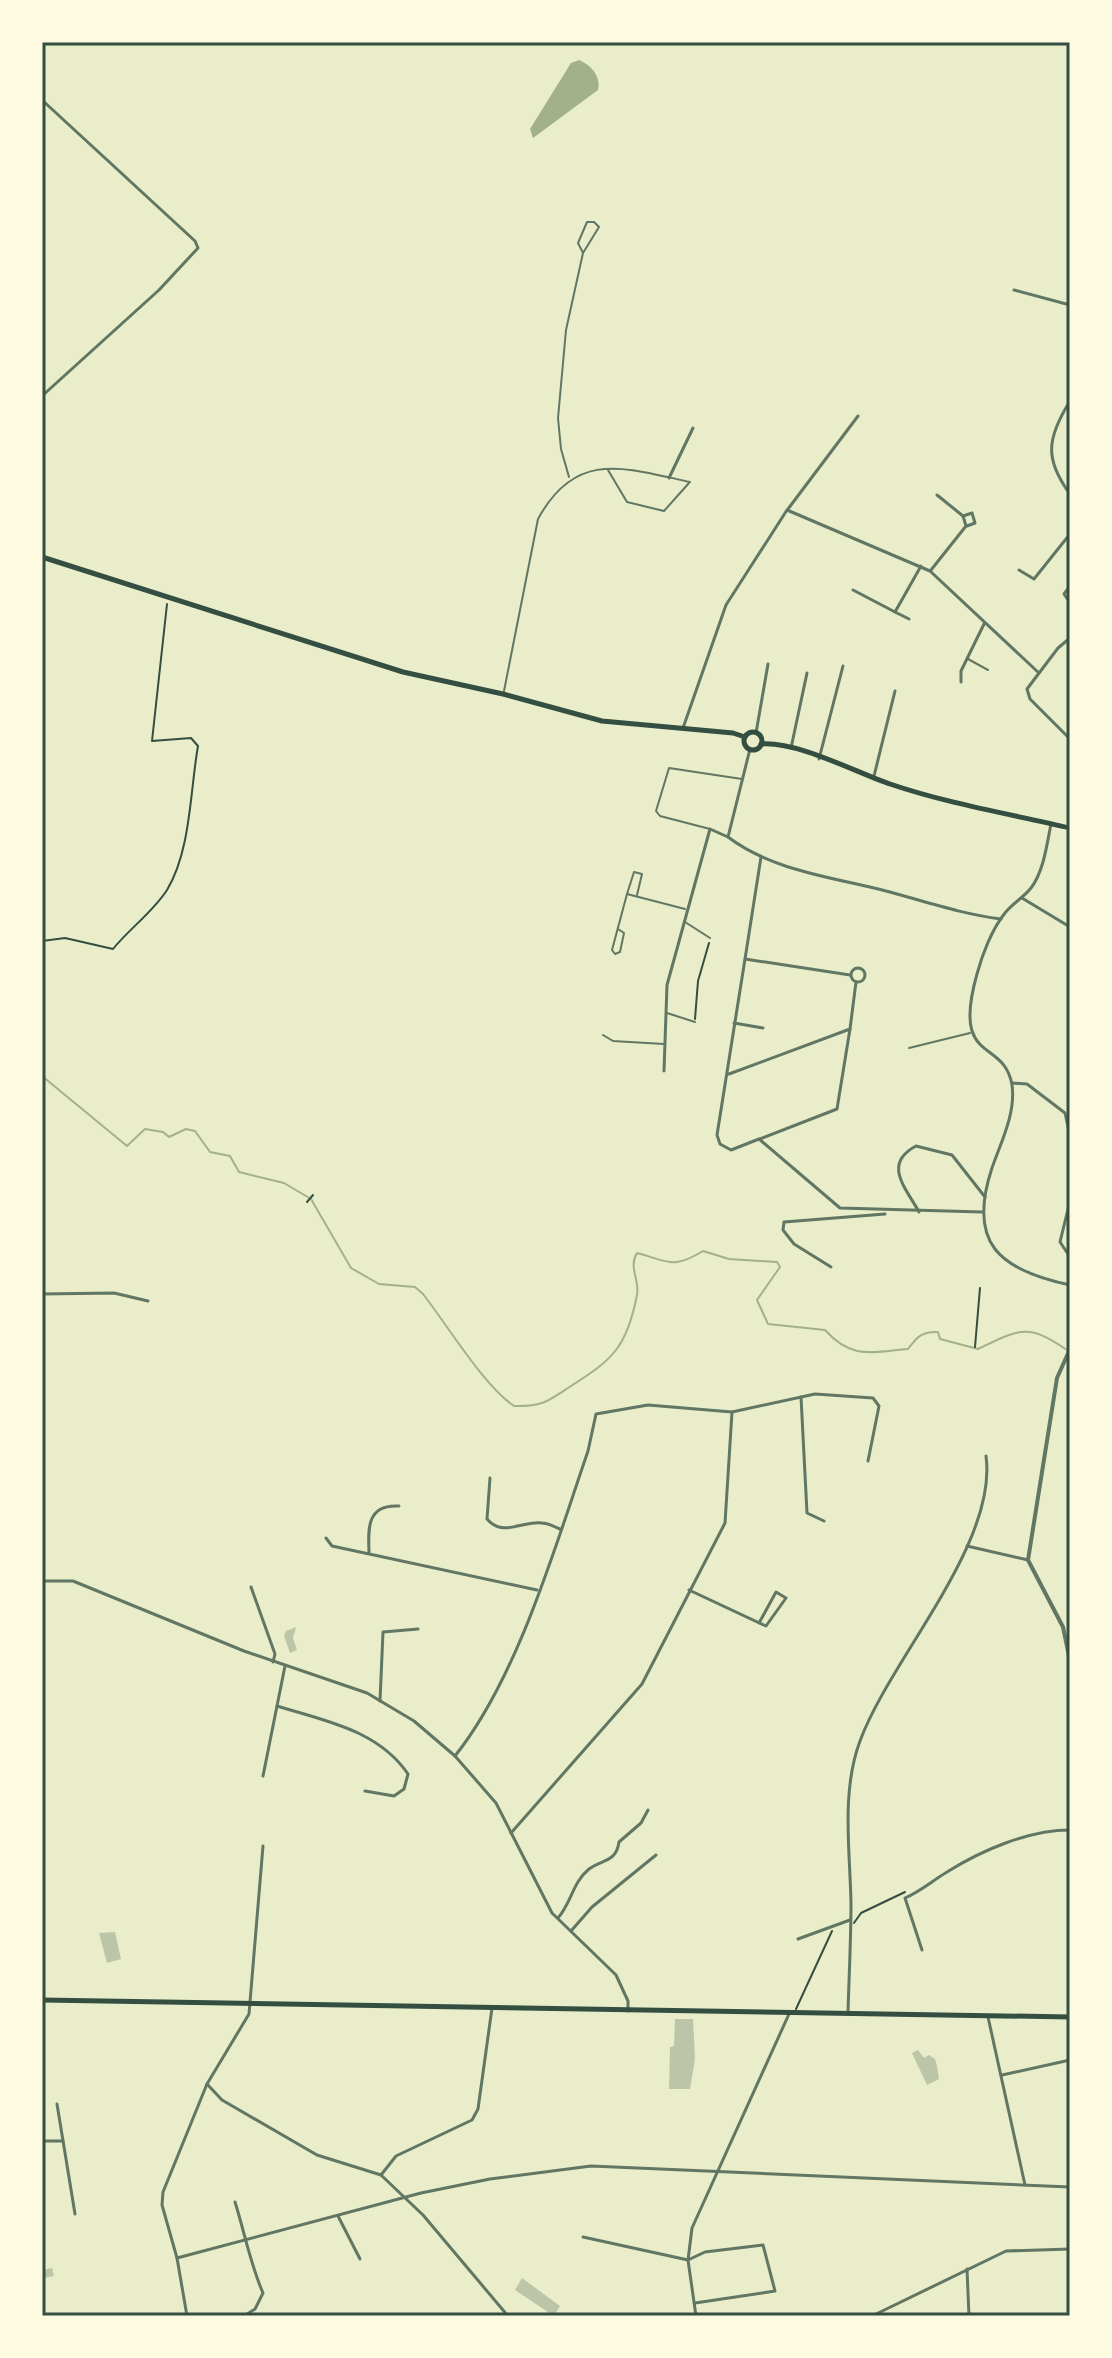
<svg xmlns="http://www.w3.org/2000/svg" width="1112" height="2358" font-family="Figtree,sans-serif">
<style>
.water{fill:#a3b18a}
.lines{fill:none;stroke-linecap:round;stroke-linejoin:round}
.stream{stroke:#a3b18a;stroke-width:2}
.building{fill:#bcc5a7}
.path{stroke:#344e41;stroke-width:2}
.service{stroke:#617663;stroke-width:2}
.minor{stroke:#617663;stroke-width:3}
.tertiary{stroke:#617663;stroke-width:4}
.secondary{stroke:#344e41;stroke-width:5}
.neatline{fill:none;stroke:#344e41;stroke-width:3}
</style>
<rect width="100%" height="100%" fill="#e9edc9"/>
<path class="water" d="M579,60C591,65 601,76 598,90L533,138L530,129L571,63Z"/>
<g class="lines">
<path class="stream" d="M42,1076L127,1146L145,1129L163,1132L169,1137L186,1129L195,1131L210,1152L230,1156L239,1172L284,1183L311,1199L351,1268L379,1284L415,1287L423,1294C448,1326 484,1386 514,1406C543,1407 548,1401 571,1386C614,1359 627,1346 637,1295C640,1279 628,1268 637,1253C668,1261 672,1270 703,1251L729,1259L777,1262L780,1267L757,1300L768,1324L825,1330C852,1360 872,1352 908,1349C917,1337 922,1331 938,1332L940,1339L978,1349C1020,1329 1028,1323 1067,1350"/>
</g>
<g class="building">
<path d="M296,1627L293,1638L297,1650L290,1653L284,1636L286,1631Z"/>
<path d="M115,1932L121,1959L107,1963L99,1933Z"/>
<path d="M675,2019H693L695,2059L690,2089H669L670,2047L674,2046Z"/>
<path d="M918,2050L924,2058L929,2055L935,2059L937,2066L939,2079L927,2085L912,2053Z"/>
<path d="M52,2268L54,2276L44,2278L42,2270Z"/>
<path d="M522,2278L560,2306L554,2316L515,2290Z"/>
</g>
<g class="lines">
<g class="path">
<path d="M42,941L65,938L113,949C129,929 153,912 167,890C191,850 190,791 198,746L191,738L152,741L167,604"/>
<path d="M695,1019L698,981L709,943"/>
<path d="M307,1202L313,1195"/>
<path d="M975,1347L980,1288"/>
<path d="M854,1923L861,1913L905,1892"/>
<path d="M796,2009L832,1931"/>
</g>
<g class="service">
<path d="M608,470L627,502L664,511L689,483"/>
<path d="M569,477L561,449L558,418L566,330L583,253L599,227L594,222H587L578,243L583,253"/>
<path d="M968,659L988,670"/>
<path d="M504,691L538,519C576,449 625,468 690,482"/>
<path d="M710,829L660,816L656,811L669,768L742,779"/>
<path d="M627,894L634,872L642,874L637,895"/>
<path d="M685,922L710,938"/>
<path d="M618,929L624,933L620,952L615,954L612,950L627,894L685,909"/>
<path d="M667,1013L695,1022"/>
<path d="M603,1035L613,1041L664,1044"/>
<path d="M909,1048L970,1033"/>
</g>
<g class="minor">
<path d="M42,100L195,241L198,248L159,290L42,396"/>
<path d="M1014,290L1070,305"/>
<path d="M1070,401C1047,438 1044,459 1070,494"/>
<path d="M669,478L693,428"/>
<path d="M788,509L858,416"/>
<path d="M963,516L972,513L975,523L967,526"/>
<path d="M931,570L966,526L963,516L937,495"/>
<path d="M1019,570L1034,579L1070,534"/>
<path d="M1070,586L1064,594L1070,603"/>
<path d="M853,590L895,612L921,566"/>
<path d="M895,612L909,619"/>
<path d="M1070,638L1058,648L1027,689L1030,699L1070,739"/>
<path d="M961,682V671L984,624"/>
<path d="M683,728L726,605L787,510L930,571L1039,673"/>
<path d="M756,733L768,664"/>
<path d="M791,748L807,673"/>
<path d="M750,749L728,837C773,871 832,877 886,891C924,901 961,914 1001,919"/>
<path d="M819,759L843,666"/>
<path d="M874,776L895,691"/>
<path d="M1051,824C1047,843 1044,871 1031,888C1024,897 1012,904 1005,913C992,929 982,955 977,974C951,1066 1004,1037 1012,1085C1016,1113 1001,1142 992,1168C967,1243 999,1270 1070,1285"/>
<path d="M1022,898L1070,927"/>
<path d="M745,959L761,857"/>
<circle cx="858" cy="975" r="7"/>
<path d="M850,975L745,959L717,1135L720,1144L731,1150L759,1139L840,1208L982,1212"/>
<path d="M734,1023L763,1028"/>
<path d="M664,1071L667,985L710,829L728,837"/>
<path d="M729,1074L850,1029L856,982"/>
<path d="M1012,1083L1027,1084L1065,1113L1070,1136"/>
<path d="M760,1139L837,1109L850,1029"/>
<path d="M1070,1201L1060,1242L1070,1257"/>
<path d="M919,1212C906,1188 882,1164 916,1146L952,1155L985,1197"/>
<path d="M831,1267L794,1244L783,1230L784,1222L885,1214"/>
<path d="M42,1294L114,1293L148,1301"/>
<path d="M801,1397L807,1513L824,1521"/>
<path d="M490,1478L487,1519C503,1538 523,1520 542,1523C548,1523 555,1527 560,1529"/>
<path d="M326,1538L332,1546L537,1590"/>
<path d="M967,1546L1028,1560"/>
<path d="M369,1552C368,1528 367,1504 399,1506"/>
<path d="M42,1581H73L244,1651L367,1693L414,1721L455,1756L496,1803L552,1913L616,1975L628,2001V2011"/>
<path d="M251,1587L275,1654L273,1662"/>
<path d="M689,1590L766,1626L786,1598L776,1592L759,1623"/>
<path d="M380,1701L383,1632L418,1629"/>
<path d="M277,1706C325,1721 378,1730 408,1774L404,1789L394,1796L365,1791"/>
<path d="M455,1756C518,1677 555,1547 588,1451L596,1414L648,1405L732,1412L815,1394L873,1398L879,1406L868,1461"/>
<path d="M263,1776L285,1666"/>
<path d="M511,1833L642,1684L725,1523L732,1412"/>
<path d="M558,1918C572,1902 572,1883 589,1869C602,1859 616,1863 619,1842L641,1823L648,1810"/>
<path d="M571,1931L592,1907L656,1855"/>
<path d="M798,1939L850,1920"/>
<path d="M922,1950L905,1898C921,1891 932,1881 947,1872C982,1850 1029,1830 1070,1830"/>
<path d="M848,2012C849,1976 851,1940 851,1903C850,1850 841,1792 860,1741C890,1659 998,1544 986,1456"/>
<path d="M988,2017L1025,2185"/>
<path d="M1002,2075L1070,2060"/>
<path d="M207,2084L222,2100L317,2155L381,2175L423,2215L508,2316"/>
<path d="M57,2104L75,2214"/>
<path d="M42,2141H63"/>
<path d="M381,2175L396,2156L472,2120L478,2109L492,2008"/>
<path d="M235,2202C245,2234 250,2263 263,2293L255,2309L244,2316"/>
<path d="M338,2216L360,2259"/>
<path d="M583,2237L688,2260L705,2252L763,2245L775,2291L695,2303"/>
<path d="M177,2258L421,2193L490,2179L591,2166L1070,2187"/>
<path d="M967,2269L969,2316"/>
<path d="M187,2316L177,2258L162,2205L163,2192L207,2084L249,2014L263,1846"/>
<path d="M696,2316L688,2260L692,2228L789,2014"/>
<path d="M872,2316L1006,2251L1070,2249"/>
</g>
<path class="tertiary" d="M1070,1349L1057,1378L1028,1560L1063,1627L1070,1661"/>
<g class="secondary">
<path d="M42,557L403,672L503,694L602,721L733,733L745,737"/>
<circle cx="753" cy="741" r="9"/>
<path d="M761,744C797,741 855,772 890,784C949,804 1010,814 1070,828"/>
<path d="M42,2000L1070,2017"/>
</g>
</g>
<rect width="1112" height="2358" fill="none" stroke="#fefae0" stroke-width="88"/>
<rect x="44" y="44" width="1024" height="2270" class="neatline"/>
</svg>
